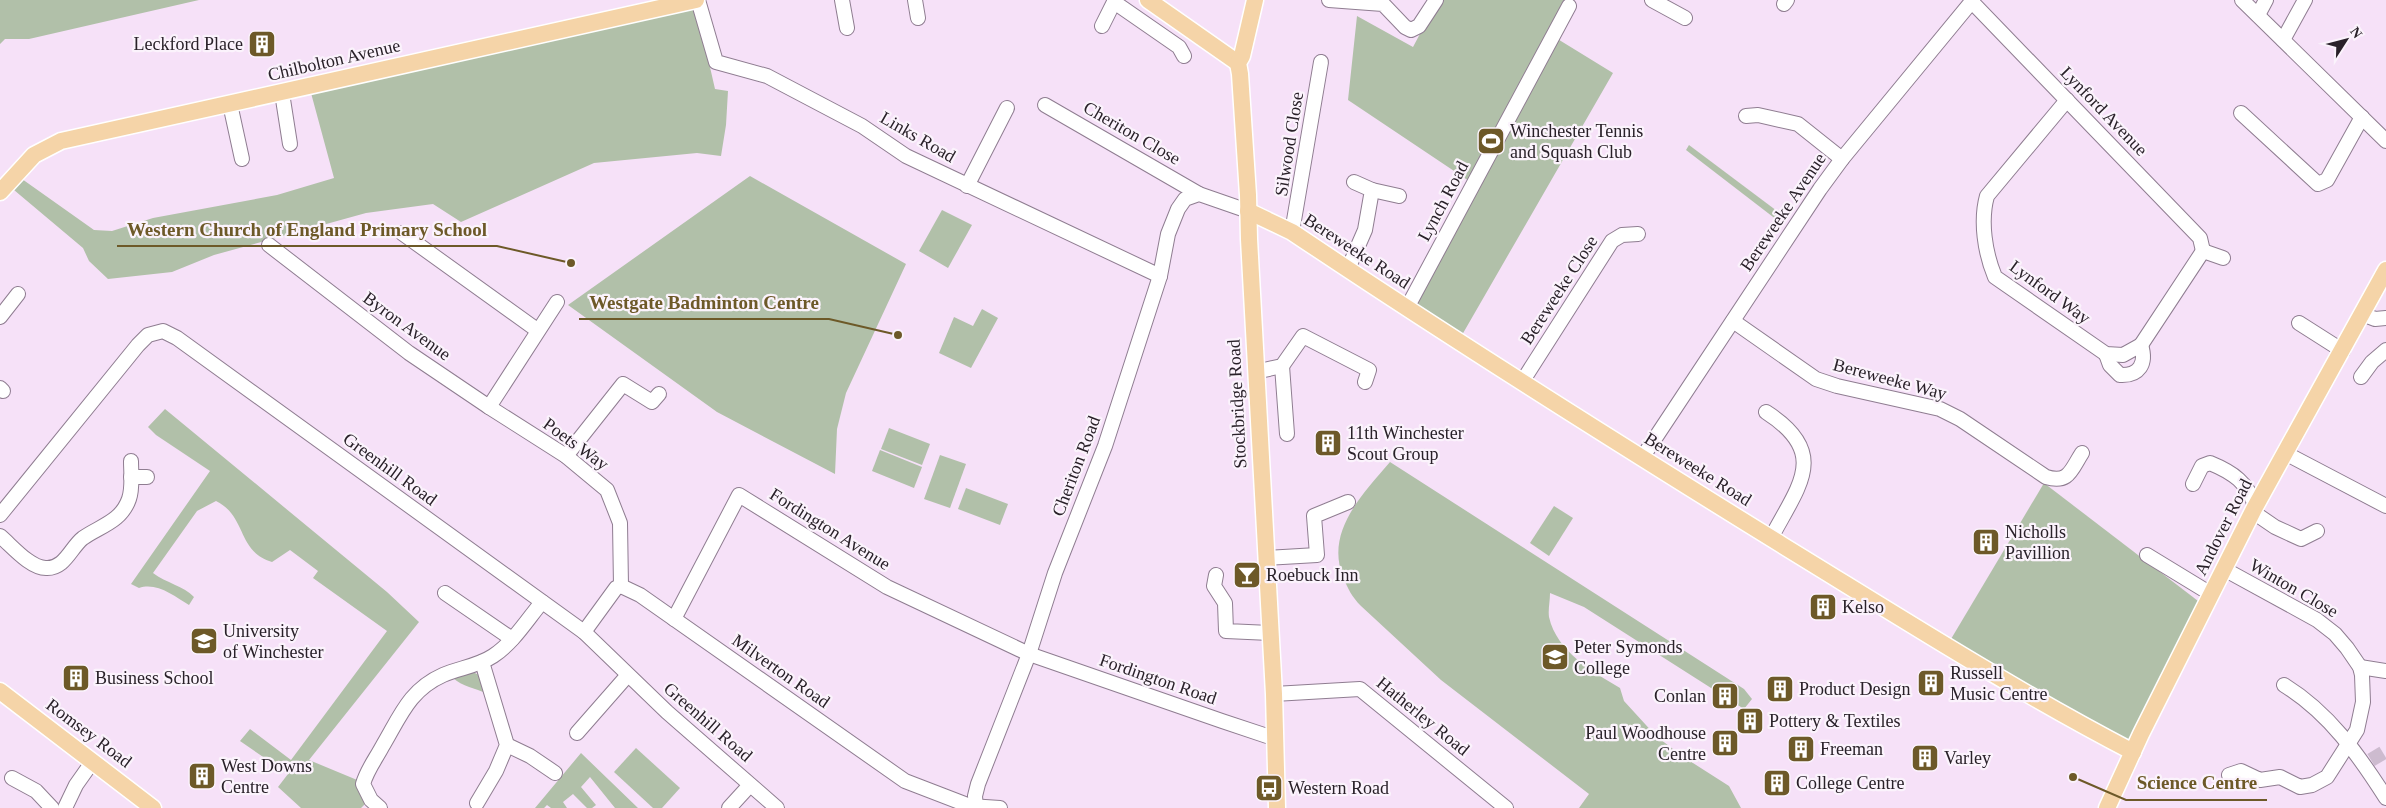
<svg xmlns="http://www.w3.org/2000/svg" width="2386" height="808" font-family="Georgia,serif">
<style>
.green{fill:#b1c0a9}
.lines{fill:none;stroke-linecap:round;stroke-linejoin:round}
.minor-tunnel{stroke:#cdbbcf;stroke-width:14;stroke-dasharray:14 7;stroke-linecap:butt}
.minor-casing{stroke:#8f7d91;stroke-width:16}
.major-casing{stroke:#fff;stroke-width:19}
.minor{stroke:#fff;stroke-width:14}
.major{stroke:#f5d4a8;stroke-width:16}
.labels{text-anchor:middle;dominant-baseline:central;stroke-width:4.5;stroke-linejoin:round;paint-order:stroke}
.poi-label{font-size:18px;fill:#292129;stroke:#fbf3fc;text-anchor:start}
.street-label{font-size:18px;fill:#292129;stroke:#fbf3fc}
.leader{fill:none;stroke:#6d5928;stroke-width:2}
.callout-dot{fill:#6d5928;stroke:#fbf3fc;stroke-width:2}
.callout-label{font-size:19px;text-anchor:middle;font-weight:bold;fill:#6d5928;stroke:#fbf3fc;stroke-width:4.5;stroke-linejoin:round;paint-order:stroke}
</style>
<rect width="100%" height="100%" fill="#f6e1f8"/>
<g class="green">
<path d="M0,0H199L29,39H5L0,44Z"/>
<path d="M1438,0H1566L1572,4L1556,38L1613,73L1462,335L1405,300L1469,181L1348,100L1357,16L1413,47Z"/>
<path d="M696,6L715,89L728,91L726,125L721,156L697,153L594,163L461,222L433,204L366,213L214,255L172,272L108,279L89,261L83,248L14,190L22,179L94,230L112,231L153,218L277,195L334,178L311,93Z"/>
<path d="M1689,145L1781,214L1777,220L1686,150Z"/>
<path d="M750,176L906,264L846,393L837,429L835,474L717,412L568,305Z"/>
<path d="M942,210L972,225L948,268L919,251Z"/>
<path d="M982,309L998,318L971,368L939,353L954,317L973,326Z"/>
<path d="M165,409L387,592L419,622L309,760L362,782L367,802L361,808H301L278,787L288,774L240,741L250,729L291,760L387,631L313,578L318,571L290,550L272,562C237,552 247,516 216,501L197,511L153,573C166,583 184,586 194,597L189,605C174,596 157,582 139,588L131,584L210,471L156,435L148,427Z"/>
<path d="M889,428L930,444L922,465L881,449Z"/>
<path d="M880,450L922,467L914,488L872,471Z"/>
<path d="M940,455L966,464L950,508L924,499Z"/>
<path d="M1390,462L1744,689L1752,699L1744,709L1584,607L1550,593C1550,601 1548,610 1549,617C1557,652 1592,671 1620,688L1624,701L1656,736L1682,756L1729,786L1741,808H1579L1589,794L1441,680L1361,606C1352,597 1348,589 1343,577C1325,531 1363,494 1390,462Z"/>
<path d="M2044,483L2202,604L2126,747L1951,639Z"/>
<path d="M966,488L1008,504L1000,525L958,509Z"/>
<path d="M1554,506L1573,518L1549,556L1530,543Z"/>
<path d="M473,672L479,675L487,694C475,687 463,688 452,677Z"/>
<path d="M636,748L680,788L662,808H653L614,772Z"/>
<path d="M581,753L638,808H615L590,777L581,787L596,805L592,808H587L573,794L563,802L567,808H551L547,805L544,808H535Z"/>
</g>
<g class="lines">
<path class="minor-tunnel" d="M2371,760L2386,751"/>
<g class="minor-casing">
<g id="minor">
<path d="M698,0L716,62L767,76L862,126L906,156L1160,276"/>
<path d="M842,0L847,28"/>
<path d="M915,0L918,18"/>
<path d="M1329,0L1383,4L1405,27L1411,30L1419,26L1436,0"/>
<path d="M1652,0L1685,18"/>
<path d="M2242,0L2386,141"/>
<path d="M1971,1L2200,238L2203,251"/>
<path d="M1114,2L1179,47L1184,56"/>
<path d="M1784,4L1787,0"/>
<path d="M2258,15L2266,0"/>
<path d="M1102,26L1115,0"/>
<path d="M2283,40L2305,0"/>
<path d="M282,93L290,144"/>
<path d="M2067,100L1987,196C1980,221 1985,253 1995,277L2106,354L2123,355L2141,345L2203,251"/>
<path d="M230,104L242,159"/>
<path d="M1045,105L1199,194"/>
<path d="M2241,113L2318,184L2327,180L2362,117"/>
<path d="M1746,116L1758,115L1798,124L1842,159"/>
<path d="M967,186L1007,108"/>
<path d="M1372,190L1399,196"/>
<path d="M1292,232L1321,62"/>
<path d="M402,233L537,330"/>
<path d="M269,245L409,353L489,407L566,456L607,490L620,523L621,586"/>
<path d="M2203,251L2223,258"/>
<path d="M1348,269L1365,230L1372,190L1354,182"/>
<path d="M1407,308L1569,6"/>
<path d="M2362,314L2375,319L2386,318"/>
<path d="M0,317L18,294"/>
<path d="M1733,321L1816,379L1837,386L1940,409L1960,419L2046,477C2069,484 2071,470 2082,453"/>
<path d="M2299,323L2343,351"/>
<path d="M2106,354L2110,365L2120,375C2139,376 2147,364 2141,345"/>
<path d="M1282,366L1287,434"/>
<path d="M1255,372L1282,366L1303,336L1369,370L1365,382"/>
<path d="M2361,377L2372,362L2386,350"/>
<path d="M1522,382L1612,241L1622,235L1638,234"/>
<path d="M0,388L3,391"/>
<path d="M489,407L557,302"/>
<path d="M1766,412C1830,453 1799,485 1771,538"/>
<path d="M2285,453L2386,506"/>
<path d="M566,456L623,384L652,402L659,394"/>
<path d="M1642,458L1820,189L1842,159L1973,0"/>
<path d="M131,477H147"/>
<path d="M2193,484L2202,466L2210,463C2232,472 2249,483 2255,507"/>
<path d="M2253,512L2275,527L2301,539L2317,531"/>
<path d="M0,515L138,345L148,335L163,331L177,338L584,632L667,712L777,808"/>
<path d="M0,536C12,546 30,568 46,568C65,569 71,547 83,538C100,526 121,522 129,499C133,488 131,472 131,461"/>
<path d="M2147,555L2211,594"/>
<path d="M1266,558L1317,555L1314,516L1348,502"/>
<path d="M2224,569L2317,620L2335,634L2347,648L2360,667L2362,675L2363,702L2357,730L2327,777L2312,785L2300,787L2280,777L2260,780L2241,771L2229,775"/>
<path d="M1216,575L1214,586L1225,603L1226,631L1270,633"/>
<path d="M621,586L640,595L905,781L970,806L1000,808"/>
<path d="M445,593L512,639"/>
<path d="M674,619L739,495L887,587L1029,654L1222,721L1267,736L1274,735"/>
<path d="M584,632L616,588L621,586"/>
<path d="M2360,667L2386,671"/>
<path d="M2284,685C2329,713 2358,754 2386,798"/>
<path d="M1274,694L1360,689L1506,808"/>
<path d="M577,733L627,676"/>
<path d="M507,745L530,756L555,773"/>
<path d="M12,778L36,791L52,808"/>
<path d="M477,803L496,771L507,745L482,662"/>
<path d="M65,808L76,785L93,761"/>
<path d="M380,808L371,800L363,784C367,770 375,760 382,747C400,717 409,690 443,675C459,668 478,666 493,656C513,643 527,620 542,602"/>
<path d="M729,808L750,785"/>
<path d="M976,808L975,796L978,784L1029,654L1055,573L1105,446L1160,276L1168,234L1178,209L1185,199L1199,194L1248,211"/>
</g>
</g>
<g class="major-casing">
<g id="major">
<path d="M1148,0L1238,63"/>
<path d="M1255,0L1242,56L1238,63L1240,74L1248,195L1249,239L1274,694L1277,808"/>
<path d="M0,192L34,155L61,141L696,0"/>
<path d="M1248,211L1292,232C1453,340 1617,443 1782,545C1898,616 2012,689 2133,752"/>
<path d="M0,691L153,808"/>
<path d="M2107,808L2141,734L2255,507L2386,270"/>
</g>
</g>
<use href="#minor" class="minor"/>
<use href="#major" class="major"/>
</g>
<defs>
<g id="building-square" transform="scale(1.4375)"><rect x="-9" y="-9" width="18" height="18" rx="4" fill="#6d5928" stroke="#fbf3fc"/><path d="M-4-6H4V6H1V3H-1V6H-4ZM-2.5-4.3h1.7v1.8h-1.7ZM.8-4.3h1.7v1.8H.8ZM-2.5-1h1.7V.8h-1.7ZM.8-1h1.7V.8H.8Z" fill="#fff"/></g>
<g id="stadium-square" transform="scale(1.4375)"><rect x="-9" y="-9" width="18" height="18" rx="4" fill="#6d5928" stroke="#fbf3fc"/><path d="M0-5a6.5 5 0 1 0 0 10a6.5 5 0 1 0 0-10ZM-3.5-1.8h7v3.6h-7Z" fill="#fff"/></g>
<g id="bar-square" transform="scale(1.4375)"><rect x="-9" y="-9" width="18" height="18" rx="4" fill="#6d5928" stroke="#fbf3fc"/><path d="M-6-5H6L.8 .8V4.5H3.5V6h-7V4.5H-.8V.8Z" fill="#fff"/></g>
<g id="university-square" transform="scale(1.4375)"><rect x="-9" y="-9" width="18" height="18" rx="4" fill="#6d5928" stroke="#fbf3fc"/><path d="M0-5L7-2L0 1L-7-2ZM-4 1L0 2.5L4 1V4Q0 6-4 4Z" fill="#fff"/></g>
<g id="bus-square" transform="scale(1.4375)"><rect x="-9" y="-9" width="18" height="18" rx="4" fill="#6d5928" stroke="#fbf3fc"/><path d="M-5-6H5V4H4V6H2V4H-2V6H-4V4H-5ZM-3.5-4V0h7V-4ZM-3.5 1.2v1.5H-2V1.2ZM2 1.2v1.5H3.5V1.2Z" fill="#fff"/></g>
</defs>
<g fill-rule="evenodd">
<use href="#building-square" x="262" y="44"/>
<use href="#stadium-square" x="1491" y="141"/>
<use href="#building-square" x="1328" y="443"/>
<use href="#building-square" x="1986" y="542"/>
<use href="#bar-square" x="1247" y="575"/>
<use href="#building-square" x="1823" y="607"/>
<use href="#university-square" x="204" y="641"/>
<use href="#university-square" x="1555" y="657"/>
<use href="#building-square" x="76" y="678"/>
<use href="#building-square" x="1931" y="683"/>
<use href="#building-square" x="1780" y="689"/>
<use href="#building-square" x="1725" y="696"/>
<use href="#building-square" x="1750" y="721"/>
<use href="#building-square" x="1725" y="743"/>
<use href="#building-square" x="1801" y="749"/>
<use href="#building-square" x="1925" y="758"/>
<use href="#building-square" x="202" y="776"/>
<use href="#building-square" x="1777" y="783"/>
<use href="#bus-square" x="1269" y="788"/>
</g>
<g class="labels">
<g class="poi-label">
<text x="243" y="44" text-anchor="end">Leckford Place</text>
<text x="1510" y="131">Winchester Tennis<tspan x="1510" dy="21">and Squash Club</tspan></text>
<text x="1347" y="433">11th Winchester<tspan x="1347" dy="21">Scout Group</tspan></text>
<text x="2005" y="532">Nicholls<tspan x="2005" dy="21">Pavillion</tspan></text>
<text x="1266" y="575">Roebuck Inn</text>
<text x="1842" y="607">Kelso</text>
<text x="223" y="631">University<tspan x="223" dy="21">of Winchester</tspan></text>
<text x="1574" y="647">Peter Symonds<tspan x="1574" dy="21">College</tspan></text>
<text x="1950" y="673">Russell<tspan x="1950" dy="21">Music Centre</tspan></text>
<text x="95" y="678">Business School</text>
<text x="1799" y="689">Product Design</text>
<text x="1706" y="696" text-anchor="end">Conlan</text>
<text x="1769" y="721">Pottery &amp; Textiles</text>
<text x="1706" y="733" text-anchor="end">Paul Woodhouse<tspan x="1706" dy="21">Centre</tspan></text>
<text x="1820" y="749">Freeman</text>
<text x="1944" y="758">Varley</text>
<text x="221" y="766">West Downs<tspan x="221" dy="21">Centre</tspan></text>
<text x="1796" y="783">College Centre</text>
<text x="1288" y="788">Western Road</text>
</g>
<g class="street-label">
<text transform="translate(334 60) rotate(-13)">Chilbolton Avenue</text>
<text transform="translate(2104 111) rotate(46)">Lynford Avenue</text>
<text transform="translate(1132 133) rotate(30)">Cheriton Close</text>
<text transform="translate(918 137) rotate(30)">Links Road</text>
<text transform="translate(1289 144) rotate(-81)">Silwood Close</text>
<text transform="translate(1443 201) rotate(-62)">Lynch Road</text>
<text transform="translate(1783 212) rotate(-56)">Bereweeke Avenue</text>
<text transform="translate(1357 251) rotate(33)">Bereweeke Road</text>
<text transform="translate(1559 290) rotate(-57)">Bereweeke Close</text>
<text transform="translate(2050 292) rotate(36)">Lynford Way</text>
<text transform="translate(407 326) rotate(36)">Byron Avenue</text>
<text transform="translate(1890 379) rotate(15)">Bereweeke Way</text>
<text transform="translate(1237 404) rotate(-93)">Stockbridge Road</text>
<text transform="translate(576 444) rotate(36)">Poets Way</text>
<text transform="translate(1076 466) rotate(-69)">Cheriton Road</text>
<text transform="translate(390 469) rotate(36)">Greenhill Road</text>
<text transform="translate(1698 469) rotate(32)">Bereweeke Road</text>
<text transform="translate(2223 527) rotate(-63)">Andover Road</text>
<text transform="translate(830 529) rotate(32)">Fordington Avenue</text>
<text transform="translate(2294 588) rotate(30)">Winton Close</text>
<text transform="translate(781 671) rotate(35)">Milverton Road</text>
<text transform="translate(1158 679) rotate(19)">Fordington Road</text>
<text transform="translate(1423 716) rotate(39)">Hatherley Road</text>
<text transform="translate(708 722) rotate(41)">Greenhill Road</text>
<text transform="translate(89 733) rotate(37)">Romsey Road</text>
</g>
</g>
<path class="leader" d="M571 263L497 246H117M898 335L829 319H579M2073 777L2126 800H2267"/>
<g class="callout-dot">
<circle cx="571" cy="263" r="5"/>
<circle cx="898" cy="335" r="5"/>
<circle cx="2073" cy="777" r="5"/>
</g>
<g class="callout-label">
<text x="307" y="236">Western Church of England Primary School</text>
<text x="704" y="309">Westgate Badminton Centre</text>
<text x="2197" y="789">Science Centre</text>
</g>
<g transform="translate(2346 40) rotate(54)" stroke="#fbf3fc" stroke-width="4" paint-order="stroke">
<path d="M0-4L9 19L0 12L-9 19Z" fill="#292129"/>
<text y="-8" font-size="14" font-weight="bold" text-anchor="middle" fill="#292129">N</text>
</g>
</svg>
